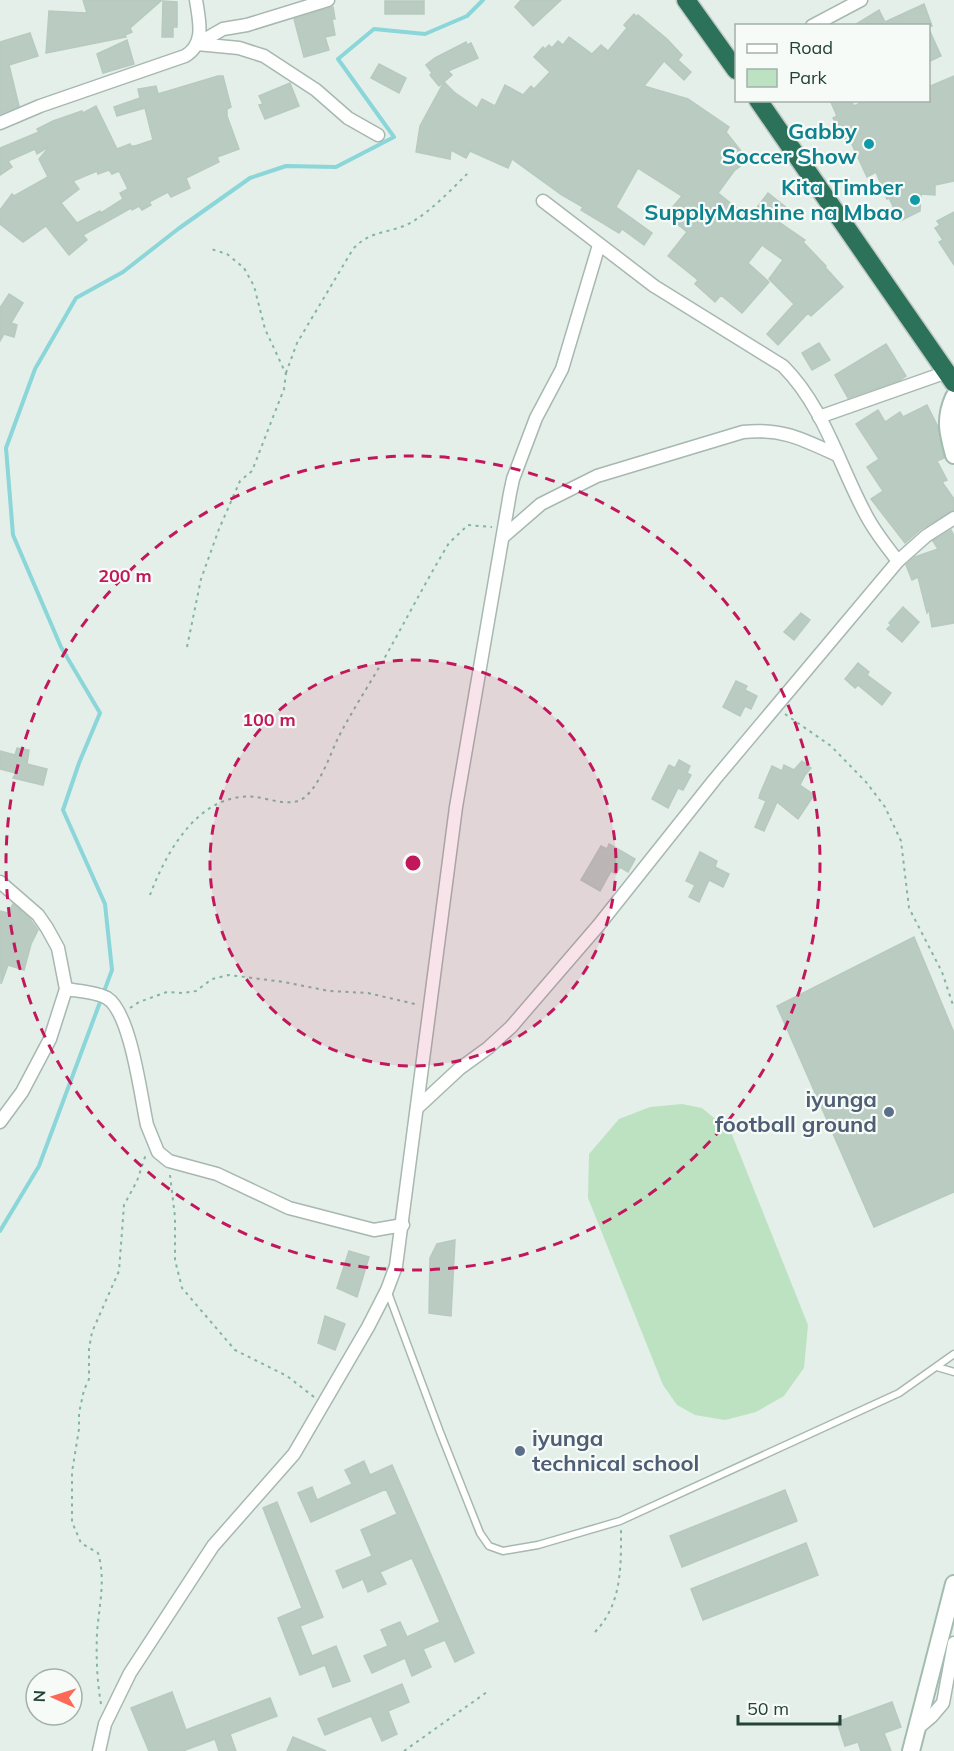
<svg xmlns="http://www.w3.org/2000/svg" width="954" height="1751" font-family="Mulish,sans-serif">
<style>
.green{fill:#bde2c2}
.lines{fill:none;stroke-linecap:round;stroke-linejoin:round}
.stream{stroke:#8ad6d8;stroke-width:4}
.building{fill:#bacbc2;stroke:#b7cabf;stroke-width:1.5;fill-rule:evenodd}
.lane-casing{stroke:#a7b8b0;stroke-width:9}
.street-casing{stroke:#a7b8b0;stroke-width:15}
.secondary-casing{stroke:#a3bcb0;stroke-width:20}
.highway-casing{stroke:#c1cac7;stroke-width:21}
.path{stroke:#83b59f;stroke-width:2;stroke-dasharray:3 4.5;stroke-linecap:butt}
.lane{stroke:#fff;stroke-width:6}
.street{stroke:#fff;stroke-width:12}
.secondary{stroke:#fff;stroke-width:16}
.highway{stroke:#2c725a;stroke-width:18}
.ring{fill:none;stroke:#c2185b;stroke-width:3;stroke-dasharray:10 8}
.culture-dot{fill:#0f9aa8;stroke:#f7fbf8;stroke-width:2}
.service-dot{fill:#5c6f8a;stroke:#f7fbf8;stroke-width:2}
.labels{text-anchor:middle;dominant-baseline:central;stroke-width:4.5;stroke-linejoin:round;paint-order:stroke}
.culture-label{font-size:22px;font-weight:bold;fill:#0d838f;stroke:#f7fbf8;text-anchor:end}
.service-label{font-size:22px;font-weight:bold;fill:#4e5e75;stroke:#f7fbf8;text-anchor:end}
.centre{fill:#c2185b;stroke:#f7fbf8;stroke-width:3}
.ring-label{font-size:18px;text-anchor:middle;font-weight:bold;fill:#c2185b;stroke:#f7fbf8;stroke-width:4.5;stroke-linejoin:round;paint-order:stroke}
</style>
<rect width="100%" height="100%" fill="#e5efe9"/>
<path class="green" d="M682,1104L702,1108L731,1132L808,1325L804,1368L784,1396L756,1412L725,1420L695,1415L677,1405L663,1385L588,1198L589,1154L619,1119L650,1107Z"/>
<g class="lines">
<path class="stream" d="M0,1231L39,1166L112,970L105,904L63,810L79,763L100,713L61,647L13,535L6,448L35,369L76,298L123,272L178,229L250,178L286,166L336,167L394,137L338,59L374,29L425,34L467,16L483,0"/>
</g>
<g class="building">
<path d="M83,0H162L130,28L132,32L125,35L126,37L46,53L49,11L87,13Z"/>
<path d="M521,0H561L533,26L515,7Z"/>
<path d="M163,1L177,2V27H173V37H162Z"/>
<rect x="385" y="1" width="39" height="13"/>
<path d="M924,4L932,26H853L879,10L885,22Z"/>
<path d="M333,7L335,19H332L335,35L325,37L329,50L304,57L294,19Z"/>
<path d="M634,14L637,17L638,15L667,39L682,55L678,60L691,72L684,80L664,61L644,86L688,99L729,127L726,132L748,160L734,171L718,193L749,218L768,193L788,209L779,222L805,240L803,242L826,266L825,267L843,287L811,316L808,313L778,345L767,334L794,304L769,279L783,260L762,245L748,263L769,282L742,313L721,295L715,302L695,284L698,280L668,256L687,232L666,215L682,196L638,168L616,207L652,233L644,245L622,229L619,233L581,210L583,207L562,195L512,159L508,168L470,151L466,158L451,150L450,159L416,152L420,126L444,82L454,92L477,108L482,99L495,106L505,85L523,95L531,86L534,89L550,72L534,57L543,47L545,49L549,45L552,48L558,41L563,45L569,37L592,54L601,45L608,51L627,28L624,25Z"/>
<path d="M928,27L941,56L928,62Z"/>
<path d="M30,33L38,56L9,65L19,106L0,114V42Z"/>
<path d="M127,40L134,64L103,73L97,54Z"/>
<path d="M466,42L467,45L471,43L478,58L448,71L452,75L439,86L430,75L432,73L426,65L435,58Z"/>
<path d="M379,64L406,78L399,93L371,78Z"/>
<path d="M218,76H223L231,107L227,109V116L239,149L217,157L219,162L186,178L190,188L171,197L168,192L149,202L151,205L142,210L139,206L132,210L131,208L83,235L87,240L69,255L46,226L23,242L0,224V210L12,194L14,196L48,177L39,159L50,146L37,154L35,149L8,161L12,167L0,175V148L39,132L37,129L53,121L82,111L83,113L96,106L117,149L130,144L131,146H135L153,140L145,108L117,116L114,107L140,98L138,89L156,86L158,94ZM109,170L112,174L119,171L128,189L120,193L123,199L101,213L100,211L77,223L61,203L79,189L73,181L97,171L98,174Z"/>
<path d="M954,76V181L935,185V195L921,194L920,211L900,221L889,198L887,199L876,172L867,177L849,138L845,140L833,118L837,116L830,100H851L854,106L866,100H928V87Z"/>
<path d="M290,83L299,106L265,119L259,105L263,104L259,96Z"/>
<path d="M954,212V265L939,242L943,240L935,228L940,225L937,221Z"/>
<path d="M9,294L23,303L11,323L17,325L14,337L4,334L0,341V308Z"/>
<path d="M819,343L830,360L812,370L802,353Z"/>
<path d="M886,344L906,376L900,380L848,398L835,375Z"/>
<path d="M927,405L938,427L944,458L937,461L947,480L942,482L954,499V510L921,529L905,543L871,499L883,491L867,467L879,459L856,424L878,410L885,422L900,412L903,417Z"/>
<path d="M951,530L954,536V623L932,627L929,610L927,613L918,577L912,580L906,565L915,557L938,549L933,541Z"/>
<path d="M903,607L919,622L902,642L887,629L891,625L889,623Z"/>
<path d="M801,613L810,620L794,640L784,632Z"/>
<path d="M858,663L869,672L867,675L891,693L882,705L858,685L855,688L845,679Z"/>
<path d="M736,681L747,686L745,690L757,696L751,709L745,706L740,716L723,707Z"/>
<path d="M17,748L29,750L27,764L47,769L43,785L13,778L16,773L0,769V751L15,755Z"/>
<path d="M679,760L690,766L687,773L691,775L683,790L678,788L668,808L652,799L669,765L675,768Z"/>
<path d="M802,761L811,768L805,775L800,785L814,795L798,819L777,802L764,831L755,827L766,801L759,798L760,794L772,766L782,771L784,765L794,770Z"/>
<path d="M609,844L635,859L628,872L620,867L616,874L611,871L600,891L581,880L601,846L607,849Z"/>
<path d="M700,852L717,861L715,867L729,874L723,887L709,880L699,902L689,897L695,885L686,881Z"/>
<path d="M13,904L30,919L38,930L31,944L24,970L8,965L1,984L0,911L8,913Z"/>
<path d="M914,937L954,1033V1192L874,1227L777,1006Z"/>
<path d="M455,1240L451,1316L429,1313L430,1258L437,1244Z"/>
<path d="M349,1251L369,1257L357,1297L337,1288Z"/>
<path d="M325,1316L345,1324L335,1350L318,1343Z"/>
<path d="M364,1461L370,1475L392,1465L474,1653L455,1662L445,1640L423,1649L431,1667L412,1676L405,1658L372,1673L364,1656L388,1646L381,1630L400,1622L407,1637L440,1622L412,1558L380,1572L386,1584L368,1592L363,1579L343,1588L336,1571L372,1556L361,1530L397,1514L386,1489L311,1522L298,1493L312,1487L317,1500L352,1484L345,1470Z"/>
<path d="M785,1490L797,1521L682,1567L670,1536Z"/>
<path d="M277,1502L323,1617L300,1626L312,1656L336,1646L350,1681L333,1687L325,1665L300,1675L278,1618L302,1608L263,1508Z"/>
<path d="M806,1543L818,1575L703,1620L691,1589Z"/>
<path d="M402,1684L409,1702L388,1711L397,1734L382,1741L371,1716L325,1735L318,1719Z"/>
<path d="M172,1692L186,1730L270,1698L277,1716L230,1734L236,1751H219L215,1739L183,1751H149L131,1708Z"/>
<path d="M892,1702L901,1727L884,1733L891,1751H861L858,1742L845,1746L837,1722Z"/>
<path d="M293,1737L326,1751H287Z"/>
</g>
<g class="lines">
<g class="lane-casing">
<g id="lane">
<path d="M387,1290L440,1432L480,1533L489,1546L503,1551L538,1545L620,1521L899,1393L954,1354"/>
<path d="M937,1367L954,1372"/>
</g>
</g>
<g class="street-casing">
<g id="street">
<path d="M812,26L861,0"/>
<path d="M197,44L239,48L264,56L316,90L348,118L378,135"/>
<path d="M197,44L223,29L247,25L328,0"/>
<path d="M0,123L40,106L185,56C206,44 199,20 196,0"/>
<path d="M543,201L654,286L783,366C824,407 839,465 866,515C875,532 886,546 898,561"/>
<path d="M819,417L947,372"/>
<path d="M503,537L541,504L597,476L743,432C782,428 802,439 837,455"/>
<path d="M0,882L38,915L47,928L58,948L66,989L50,1039L22,1092L0,1122"/>
<path d="M66,989C78,991 97,992 107,998C131,1013 141,1098 147,1125L158,1152L169,1161L217,1174L289,1208L374,1230L403,1225"/>
<path d="M417,1108L459,1069L488,1048L511,1027L598,926L715,779L898,561L926,536L954,518"/>
<path d="M918,1728L931,1717L943,1703L954,1643"/>
<path d="M99,1751L105,1724L130,1673L213,1546L294,1454L368,1327L387,1290L396,1266L456,807L510,493L513,479L536,418L562,369L599,245"/>
</g>
</g>
<g class="secondary-casing">
<g id="secondary">
<path d="M954,397C944,419 948,433 954,455"/>
<path d="M911,1751L954,1584"/>
</g>
</g>
<g class="highway-casing">
<g id="highway">
<path d="M686,0L736,70"/>
<path d="M758,100L954,383"/>
</g>
</g>
<g class="path">
<path d="M286,373L297,343L353,249C371,229 391,234 412,222C432,210 451,190 468,173"/>
<path d="M187,647L201,579L219,529L240,481L252,471L284,389L286,374L265,329L254,286L244,268L227,254L211,249"/>
<path d="M785,714L831,746L866,782L885,807L901,841L909,908L942,972L954,1008"/>
<path d="M150,895C167,850 200,791 256,797C271,799 292,808 305,797C321,783 329,757 338,738C352,711 369,685 384,659C406,620 426,581 449,543L468,525L492,527"/>
<path d="M130,1008L139,1002L167,992L183,993L196,991L212,979L229,975L284,982L329,991L368,993L419,1005"/>
<path d="M170,1175L175,1217V1260L182,1288L235,1350L287,1376L314,1397"/>
<path d="M595,1632C622,1604 621,1567 621,1530"/>
<path d="M101,1704C97,1681 96,1657 97,1633C99,1606 106,1580 98,1553L81,1543L72,1522V1472L79,1429V1413L84,1390L89,1379V1349L92,1332L119,1271L124,1205L137,1181L146,1154"/>
<path d="M404,1751L487,1692"/>
</g>
<use href="#lane" class="lane"/>
<use href="#street" class="street"/>
<use href="#secondary" class="secondary"/>
<use href="#highway" class="highway"/>
</g>
<circle cx="413" cy="863" r="203" fill="#c2185b" fill-opacity=".12"/>
<g class="ring">
<circle cx="413" cy="863" r="203"/>
<circle cx="413" cy="863" r="407"/>
</g>
<g class="culture-dot">
<circle cx="869" cy="144" r="6"/>
<circle cx="915" cy="200" r="6"/>
</g>
<g class="service-dot">
<circle cx="889" cy="1112" r="6"/>
<circle cx="520" cy="1451" r="6"/>
</g>
<g class="labels">
<g class="culture-label">
<text x="857" y="131">Gabby<tspan x="857" dy="25">Soccer Show</tspan></text>
<text x="903" y="187">Kita Timber<tspan x="903" dy="25">SupplyMashine na Mbao</tspan></text>
</g>
<g class="service-label">
<text x="877" y="1099">iyunga<tspan x="877" dy="25">football ground</tspan></text>
<text x="532" y="1438" text-anchor="start">iyunga<tspan x="532" dy="25">technical school</tspan></text>
</g>
</g>
<circle cx="413" cy="863" r="9" class="centre"/>
<g class="ring-label">
<text x="125" y="582">200 m</text>
<text x="269" y="726">100 m</text>
</g>
<rect x="735" y="24" width="195" height="78" fill="#f7fbf8" stroke="#a2b1aa" stroke-width="1.5"/>
<rect x="747" y="44" width="30" height="9" fill="#ffffff" stroke="#a2b1aa" stroke-width="1.5"/>
<text x="789" y="54" font-size="18" fill="#224336">Road</text>
<rect x="747" y="69" width="30" height="18" fill="#bde2c2" stroke="#a2b1aa" stroke-width="1.5"/>
<text x="789" y="84" font-size="18" fill="#224336">Park</text>
<g transform="translate(54 1697) rotate(273)"><circle r="28" fill="#f7fbf8" stroke="#a2b1aa" stroke-width="1.5"/>
<path d="M0-4.5L10 22L0 15L-10 22Z" fill="#fc6957"/>
<text y="-9" font-size="16" font-weight="bold" text-anchor="middle" fill="#224336">N</text>
</g>
<path d="M738 1715v9h102v-9" fill="none" stroke="#224336" stroke-width="3"/>
<text x="747" y="1715" font-size="18" fill="#224336" stroke="#f7fbf8" stroke-width="4.5" paint-order="stroke">50 m</text>
</svg>
